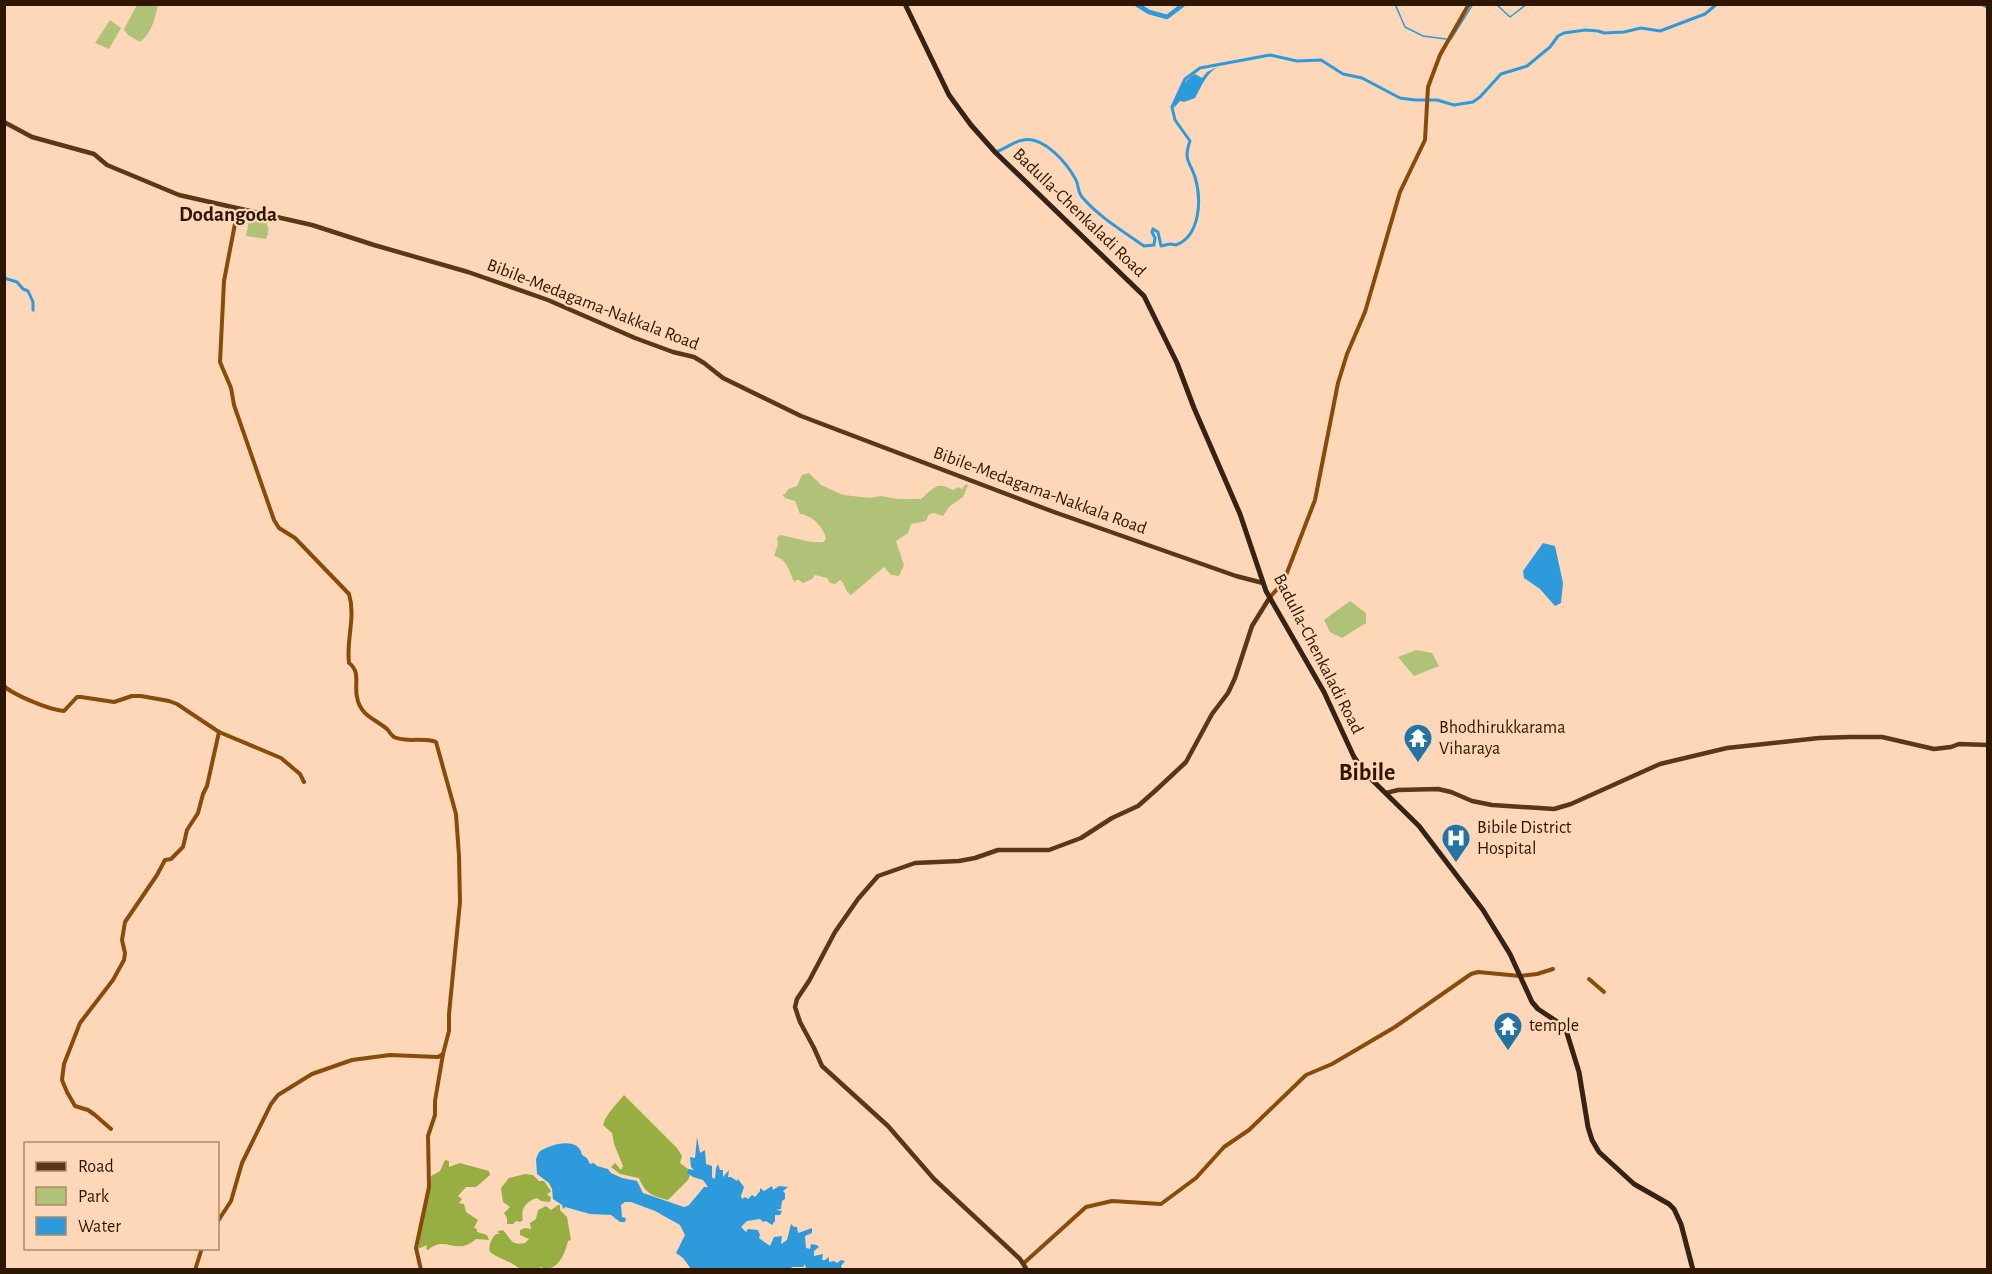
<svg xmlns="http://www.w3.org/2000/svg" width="1992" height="1274" font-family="'Alegreya Sans',sans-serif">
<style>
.green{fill:#afc277}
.forest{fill:#96ae42}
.water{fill:#2d9adc}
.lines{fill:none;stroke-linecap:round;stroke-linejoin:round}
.stream{stroke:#2d9adc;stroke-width:1.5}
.canal{stroke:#2d9adc;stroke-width:3}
.river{stroke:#2d9adc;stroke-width:4.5}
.secondary{stroke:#874c0b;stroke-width:4}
.primary{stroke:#593717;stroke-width:4.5}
.highway{stroke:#362313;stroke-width:5}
.labels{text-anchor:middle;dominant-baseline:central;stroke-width:4.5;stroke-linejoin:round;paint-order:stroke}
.street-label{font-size:18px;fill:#2e1702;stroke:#fed7b8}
.poi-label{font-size:18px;fill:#2e1702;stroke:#fed7b8;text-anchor:start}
.quarter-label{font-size:21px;font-weight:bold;fill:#2e1702;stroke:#fed7b8}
.district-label{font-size:24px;font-weight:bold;fill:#2e1702;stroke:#fed7b8}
</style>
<rect width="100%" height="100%" fill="#fed7b8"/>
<g class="green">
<path d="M137,5H158C155,18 152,33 140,42L128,35L124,29Z"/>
<path d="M110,20L121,28L109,49L95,43Z"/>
<path d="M253,214L263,216C267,225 271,229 266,239L246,236L250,215Z"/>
<path d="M809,473L821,485L843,495L870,498L881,496L898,499H921C933,489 936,480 953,490L958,487L962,489L966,484L968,485L963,497L950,506L943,516L934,513L929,514L926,521L911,524L908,533L896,541L904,565L899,576L891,575L884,567L851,595C844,591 846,584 840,580L835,584L830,583L827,578L815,575L812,579L803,583L799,580H796L795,583C788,571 789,560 774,556L778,544L777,538L780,535C793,537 811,544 824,542L826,538C823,527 812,515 800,514L795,501L785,498L782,495L785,494L788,489L797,486L802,475Z"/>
<path d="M1350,601L1366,613V623L1342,638L1330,632L1324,620Z"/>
<path d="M1416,650L1432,653L1439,666L1414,676L1398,657Z"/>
</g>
<g class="forest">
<path d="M624,1095L677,1148L682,1156L680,1163L688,1169L687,1173L690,1175L688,1180L668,1200C652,1196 645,1193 639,1178L620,1174L611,1167L615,1163L621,1170L623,1166L614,1144L612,1133L603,1125C606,1114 616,1105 624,1095Z"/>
<path d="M445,1160L449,1161V1167L460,1163L489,1171L490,1175L476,1187H466L458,1196L462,1199L459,1203L464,1204L466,1212L478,1220L474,1228L477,1229V1232L487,1235L489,1240L476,1239C456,1257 446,1234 428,1250L426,1249L427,1245L418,1249L431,1176L440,1171Z"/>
<path d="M525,1174L533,1175L539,1181H544L551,1191L547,1195L551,1197L550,1202L541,1201L537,1198C527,1201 520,1208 523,1220L520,1222L516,1221L513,1224H507V1218L504,1213L510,1207L503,1202L501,1188L509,1178Z"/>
<path d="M558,1205H560V1210L567,1217L571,1240L568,1241C565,1253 558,1274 540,1267L539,1269H520C511,1261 501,1260 490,1252C488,1246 491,1239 496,1234H500L497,1232L498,1231L503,1230C511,1238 510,1246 525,1243L529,1239L520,1235V1230L525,1228L531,1229L530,1223L536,1219L538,1210L546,1206L551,1210Z"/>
</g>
<g class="water">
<path d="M1219,66C1207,72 1201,87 1195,98L1184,102L1180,101L1174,108C1176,96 1183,80 1195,74L1202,78L1207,72Z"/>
<path d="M1543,543L1555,546L1563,583L1561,603L1555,606L1540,589L1524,578L1523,571Z"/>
<path d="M697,1137L700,1153L705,1150L706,1164L712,1166V1177L714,1179L715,1178L716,1168L718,1164L720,1170H723V1177L729,1170L728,1177H731L737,1181L738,1179L744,1187L741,1196L742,1199L745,1197L748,1199L752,1195L755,1197L760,1191V1188L764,1191L772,1186L773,1190L779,1186L788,1187L783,1191L785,1193V1199L782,1201L781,1209L776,1210L782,1211L780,1215H775V1221L772,1225L766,1221L763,1222L760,1219L747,1221L741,1227L746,1232L748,1229L758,1230L760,1235L759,1238L770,1246L774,1237L782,1236L781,1244L787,1240L791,1224L794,1227H797L798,1233L812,1228V1233L805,1236L806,1248L810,1249L811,1244L817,1245L819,1247L814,1251V1256L823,1254L822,1260H825L829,1257V1262L834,1261L837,1263L841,1260L845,1261L841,1266L842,1269H806L805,1264L803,1267H792L790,1269H691L683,1258L676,1253L685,1235L680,1225L655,1211L631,1202H625L621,1205L622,1217L626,1218L625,1222H620L611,1215L590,1214L565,1207L563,1209L562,1205L553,1199L552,1189L549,1183L537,1174L536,1159L539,1152C550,1144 579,1136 582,1155L587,1158L590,1164L594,1163L597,1166L608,1169L611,1173L622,1178L637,1181L643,1193L684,1207L689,1205L704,1187H708L703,1180L693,1177L687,1173L688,1169L694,1170L691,1167L690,1157L695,1158Z"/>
</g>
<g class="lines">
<g class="stream">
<path d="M1395,4L1405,27L1423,36L1446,39"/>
<path d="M1496,4L1510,17L1527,4"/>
<path d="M1451,39L1473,4"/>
</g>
<g class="canal">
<path d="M1981,4L1988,8"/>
<path d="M998,151C1007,148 1014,141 1023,140C1044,136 1067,163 1076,180C1079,186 1077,191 1082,197C1099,217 1123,231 1144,246L1154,245L1155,238L1152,232L1153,229L1158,232L1161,246L1170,244L1176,245C1200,236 1202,200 1195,177C1190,161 1183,161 1190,141L1175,120L1172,107L1185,79L1200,68L1270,55L1297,61L1321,60L1343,74L1362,78L1400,98L1415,100H1437L1454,105L1473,102L1480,97L1501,74L1527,66L1550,47L1558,36L1564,33L1585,30L1598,31L1604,33L1624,32L1641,28L1660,31L1705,14L1717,4"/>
<path d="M4,278L17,282L23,289L28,291L33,302V310"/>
</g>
<path class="river" d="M1136,4L1149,12L1167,17L1184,4"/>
<g class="secondary">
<path d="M238,208L224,281L220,362L231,388L234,405L274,520L279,528L295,538L349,594C356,617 346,640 349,663C361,672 354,684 357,697C360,716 376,719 388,730C390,733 391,735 394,737C406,743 424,737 436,742L456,814L459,856L460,902L449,1014V1031L443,1054L435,1101V1115L428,1136L429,1187L416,1248L421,1270"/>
<path d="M1270,597L1283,583L1315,500L1338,383L1347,354L1365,312L1400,192L1425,140L1428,87L1440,55L1469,4"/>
<path d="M4,686C12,694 49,710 64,711L77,697H81L114,702L132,696H141L169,701L177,704L219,732L281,758L300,774L304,782"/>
<path d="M1589,979L1604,992"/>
<path d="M111,1129L95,1115L88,1110L75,1106L67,1092L62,1080L64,1064L80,1023L113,980L124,960L125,953L122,940L125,922L157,875L165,860L171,859L183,847L187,830L198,813L203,794L207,786L219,732"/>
<path d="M218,1221L231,1201L242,1163L271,1104L278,1095L312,1074L352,1060L390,1055L438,1057L443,1054"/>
<path d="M1024,1263L1086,1207L1112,1201L1161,1204L1196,1178L1224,1147L1249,1130L1306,1075L1332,1064L1395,1027L1471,974L1478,972L1520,976L1537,974L1553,969"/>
<path d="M195,1270L202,1248"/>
</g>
<g class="primary">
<path d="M4,122L32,137L94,154L107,165L179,195L312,225L374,245L468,272L548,300L635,338L673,352L694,357L704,363L723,378L801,416L1054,512L1236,576L1263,583"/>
<path d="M1386,793L1398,790L1438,789L1451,792L1472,801L1492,805L1554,809L1571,804L1660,764L1727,748L1819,738L1850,737H1882L1934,749L1951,747L1959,744L1988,745"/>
<path d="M1027,1270L1020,1259L934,1179L888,1126L822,1066L814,1048L800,1022L795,1007L797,999L809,981L835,932L858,899L878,876L915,863L959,861L975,858L998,850H1049L1081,838L1112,818L1138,806L1155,791L1186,762L1212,714L1228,693L1235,678L1252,626L1270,597"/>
</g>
<path class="highway" d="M905,4L949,95L971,125L995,152L1144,296L1177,363L1194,408L1240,514L1266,591L1324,692L1354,757L1365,773L1419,826L1483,910L1510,954L1532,1002L1538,1009L1562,1025L1566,1030L1579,1072L1588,1127L1592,1140L1599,1152L1634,1184L1669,1204L1674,1209L1681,1224L1693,1270"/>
</g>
<defs>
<g id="temple-pin" transform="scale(1.5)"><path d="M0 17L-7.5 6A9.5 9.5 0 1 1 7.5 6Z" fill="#2373a5" stroke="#fed7b8"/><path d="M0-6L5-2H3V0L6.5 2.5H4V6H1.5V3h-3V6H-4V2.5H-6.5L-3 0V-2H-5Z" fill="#fff"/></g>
<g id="hospital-pin" transform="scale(1.5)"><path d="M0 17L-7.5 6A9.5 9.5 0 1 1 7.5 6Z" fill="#2373a5" stroke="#fed7b8"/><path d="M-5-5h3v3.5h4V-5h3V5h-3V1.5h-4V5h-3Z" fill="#fff"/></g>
</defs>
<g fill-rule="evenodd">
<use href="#temple-pin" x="1418" y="738"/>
<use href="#hospital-pin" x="1456" y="838"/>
<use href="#temple-pin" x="1508" y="1026"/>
</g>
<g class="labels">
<g class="street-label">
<text transform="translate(1079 213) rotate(44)">Badulla-Chenkaladi Road</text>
<text transform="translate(593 305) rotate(21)">Bibile-Medagama-Nakkala Road</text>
<text transform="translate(1040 491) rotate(20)">Bibile-Medagama-Nakkala Road</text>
<text transform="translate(1318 654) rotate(63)">Badulla-Chenkaladi Road</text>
</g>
<g class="poi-label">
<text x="1439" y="728">Bhodhirukkarama<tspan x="1439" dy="21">Viharaya</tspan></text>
<text x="1477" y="828">Bibile District<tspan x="1477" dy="21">Hospital</tspan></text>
<text x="1529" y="1026">temple</text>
</g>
<g class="quarter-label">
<text x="228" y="214">Dodangoda</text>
</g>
<g class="district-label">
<text x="1367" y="773">Bibile</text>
</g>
</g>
<rect width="1992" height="1274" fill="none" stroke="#2e1702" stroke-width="12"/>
<rect x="24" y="1142" width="195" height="108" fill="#fed7b8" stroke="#ab8a6f" stroke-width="1.5"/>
<rect x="36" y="1162" width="30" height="9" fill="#593717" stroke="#ab8a6f" stroke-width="1.5"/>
<text x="78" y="1172" font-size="18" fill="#2e1702">Road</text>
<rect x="36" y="1187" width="30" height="18" fill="#afc277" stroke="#ab8a6f" stroke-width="1.5"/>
<text x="78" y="1202" font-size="18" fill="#2e1702">Park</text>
<rect x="36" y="1217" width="30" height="18" fill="#2d9adc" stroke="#ab8a6f" stroke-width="1.5"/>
<text x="78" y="1232" font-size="18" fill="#2e1702">Water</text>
</svg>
